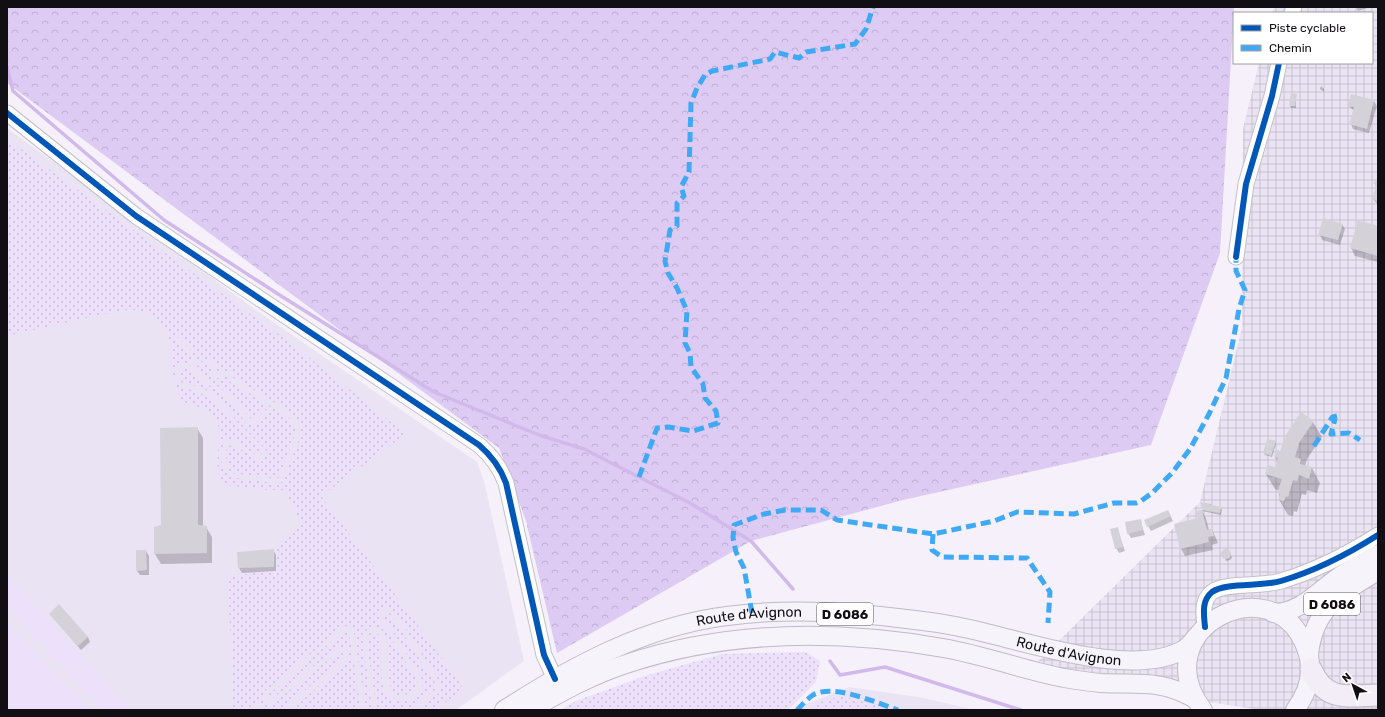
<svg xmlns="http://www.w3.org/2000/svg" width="1385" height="717" font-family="Rubik,sans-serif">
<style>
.built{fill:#eae3f3}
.industrial{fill:url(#industrial-grid)}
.grass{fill:url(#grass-dots);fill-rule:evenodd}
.forest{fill:url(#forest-crowns)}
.green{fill:#ece0fb}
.shadow{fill:#0003}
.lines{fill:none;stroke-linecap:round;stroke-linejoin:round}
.stream{stroke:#d1b9eb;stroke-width:3.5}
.building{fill:#d5d1d9}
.minor-casing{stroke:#c4c1c8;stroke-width:17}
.major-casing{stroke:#c0bac7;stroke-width:20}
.highway-casing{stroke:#c0bac7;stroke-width:23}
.minor{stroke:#fefdfe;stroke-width:15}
.major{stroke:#f7f3fa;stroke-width:18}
.highway{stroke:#f2edf7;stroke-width:21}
.quiet{stroke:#3fa9f5;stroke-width:5;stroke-dasharray:10 5;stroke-linecap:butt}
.cycleway-casing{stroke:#fff;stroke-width:8}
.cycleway{stroke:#0057b8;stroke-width:6}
.labels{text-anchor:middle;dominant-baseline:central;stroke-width:3;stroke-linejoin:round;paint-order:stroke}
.shield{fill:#fff;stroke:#58565a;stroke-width:1}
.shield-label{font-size:13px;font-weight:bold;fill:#110e14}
.street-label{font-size:14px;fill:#110e14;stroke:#fff}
</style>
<defs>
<pattern id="industrial-grid" width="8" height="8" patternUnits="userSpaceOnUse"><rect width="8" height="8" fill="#eae3f3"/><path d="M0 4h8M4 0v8" fill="none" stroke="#c8c2cf"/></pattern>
<pattern id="grass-dots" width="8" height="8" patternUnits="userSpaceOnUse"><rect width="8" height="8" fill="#ece0fb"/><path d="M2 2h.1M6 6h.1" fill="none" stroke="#c9bfd6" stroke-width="1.8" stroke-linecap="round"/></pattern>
<pattern id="forest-crowns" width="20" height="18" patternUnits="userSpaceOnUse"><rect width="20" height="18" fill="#decbf4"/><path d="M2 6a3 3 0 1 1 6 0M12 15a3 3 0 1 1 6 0" fill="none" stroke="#bdadd0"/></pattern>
</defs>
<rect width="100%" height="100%" fill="#f5f0fa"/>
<g class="built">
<path d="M7,128L253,308L477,462L484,481L524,661L456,710H7Z"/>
<path d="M849,687L924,698L974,710H791Z"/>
</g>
<path class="industrial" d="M1274,7H1378V710H1261L1025,674L1200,502L1242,327L1243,129L1259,63H1372V13H1272Z"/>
<g class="grass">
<path d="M7,139L288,341L406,434L321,496L385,581L462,686L461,691L435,710H416L439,693L441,684L397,615L389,607L381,611L380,620L417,680L418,686C412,695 406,695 397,695C376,675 397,646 380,628C372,626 367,628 362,635L372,710H366L353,627L345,626L265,691L262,696V700L266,704H272L338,652L341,651L343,653L342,659L282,710H268L264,705L256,702L246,710H236L233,707V669L227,580L236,575L278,571L276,547L302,524L285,490H269L224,485C208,466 229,434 212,413C206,407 189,406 181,400C176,389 173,376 172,365C171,357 173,348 170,340C161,313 142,307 117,311L7,336ZM178,337L191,350L198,363L214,359L216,375L231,370L232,377L289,411L298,422L301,434L283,482L274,483L230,477C220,468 218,451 226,440L235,441L256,455L262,454V449L227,416L212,397L179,386C175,378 174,371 180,364H188L233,398L251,419H255L271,406L229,381V376L213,379L211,364L195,366L190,355L175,340Z"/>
<path d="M185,368L227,398L246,423H256L275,408L289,417L296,432L280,477L276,479L231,473C227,468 226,460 226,454C225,433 250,457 258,459L265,456L266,450L238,423L217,396L200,387L181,382L180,372L181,369Z"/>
<path d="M385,613H390L435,683V690L407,710H377L366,641L367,637L370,633L378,634L381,638L382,684C389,711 432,702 421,677L384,618Z"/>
<path d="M345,630L349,632L361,710H292L347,660L349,653L345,648H337L272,699L269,698V694Z"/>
<path d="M806,652L820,661L816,682L788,710H560L576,701L648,675L722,654Z"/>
<path d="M842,696L893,710H808L816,703Z"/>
</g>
<path class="forest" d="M7,7H1234L1220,253L1151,445L903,500L751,541L557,653L526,521L499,448L7,83Z"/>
<g class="green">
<path d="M7,575L131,710H101L96,702L7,607Z"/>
<path d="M7,622L89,710H7Z"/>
</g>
<g class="shadow">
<path d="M1356,7H1371L1358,11Z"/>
<path d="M1321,86L1324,89V92L1320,89Z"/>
<path d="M1296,95V108H1291L1290,106Z"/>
<path d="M1352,95L1374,101L1377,106L1369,133L1353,129L1351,124L1354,111L1349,106Z"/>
<path d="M1378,181V205L1373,199L1376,187L1375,184Z"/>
<path d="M1342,224L1345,229L1340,245L1322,240L1320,235Z"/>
<path d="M1378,227V262L1355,256L1351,248Z"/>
<path d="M1313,422L1322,437L1307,459L1305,466L1312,468L1320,483L1317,493L1307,490L1306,495L1302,494L1297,512L1294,511L1293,516L1288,515L1279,500V491L1275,489L1266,474L1269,467L1275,469L1278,461L1275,457Z"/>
<path d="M197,428L203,438V527H206L212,537V563L161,564L155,554L162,526Z"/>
<path d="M1275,442L1276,444L1272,457L1265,455L1264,453Z"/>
<path d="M1201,503L1211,504L1213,507L1221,508L1222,510L1221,515L1202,511L1206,518L1209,530L1212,529L1218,543L1212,545L1213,550L1185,556L1181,549L1199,519L1197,512L1204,510Z"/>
<path d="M1168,511L1173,521L1151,531L1148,526Z"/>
<path d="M1140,520L1145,535L1131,538L1128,533Z"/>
<path d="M1117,528L1125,551L1119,553L1116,548Z"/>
<path d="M273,550L276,555V571L242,573L239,568Z"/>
<path d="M146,551L149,556V575H140L137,571Z"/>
<path d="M1224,551L1230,552L1232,558L1230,560L1226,561L1222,553Z"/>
<path d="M50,614L88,637L90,642L81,650Z"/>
</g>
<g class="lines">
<g class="stream">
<path d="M7,67L13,91L164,220L278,294L434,392L539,435L584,449L690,503L751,541L793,589"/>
<path d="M830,661L840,675L885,667L1021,710"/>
</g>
</g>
<g class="building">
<path d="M1291,93L1297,94L1295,106H1289Z"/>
<path d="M1351,94L1374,100L1367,129L1349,124L1354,107L1348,106Z"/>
<path d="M1375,179L1378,180V201L1372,200L1376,185L1374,184Z"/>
<path d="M1323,218L1343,224L1338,240L1318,235Z"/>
<path d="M1358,220L1378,226V256L1350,248Z"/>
<path d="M1301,412L1314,421L1299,443L1295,457L1301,459L1300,464L1312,467L1309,479L1299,475L1297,481L1293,480L1288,497L1286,496L1284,501L1278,500L1280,494L1277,493L1282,479L1265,474L1268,465L1275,467L1278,458L1274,457L1276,450L1280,451L1285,436Z"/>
<path d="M198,427V525L207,526V553L154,554V527L161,525L160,428Z"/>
<path d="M1267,439L1276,441L1271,456L1263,453Z"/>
<path d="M1200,502L1221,507L1220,513L1202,510Z"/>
<path d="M1168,510L1171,516L1147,527L1144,520Z"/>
<path d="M1202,510L1207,530L1212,528L1214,536L1208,537L1209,542L1180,549L1174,524L1198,518L1196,511Z"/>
<path d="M1141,519L1143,530L1127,534L1125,522Z"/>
<path d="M1118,527L1123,547L1115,549L1110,529Z"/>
<circle cx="1226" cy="554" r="5"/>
<path d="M274,549V567L238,568L237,552Z"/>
<path d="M136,550H146L147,570L136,571Z"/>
<path d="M59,604L88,637L78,646L49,614Z"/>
</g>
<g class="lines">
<g class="minor-casing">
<g id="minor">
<path d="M1292,13L1294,7"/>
<path d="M7,113L136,216L479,445C492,456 500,467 506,483L544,655L555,679"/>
<path d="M1236,257L1246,184L1272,96L1279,63"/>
<path d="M1205,627C1204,615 1201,601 1212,592C1226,582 1262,587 1281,581C1315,571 1348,554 1378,535"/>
</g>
</g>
<g class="major-casing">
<g id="major">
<path d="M1273,613C1300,613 1317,592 1337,578C1350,569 1365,562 1378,554"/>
<path d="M1309,654C1314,608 1341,593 1378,571"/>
<path id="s1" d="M504,710C572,666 646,626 727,616C786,608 856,612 915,620C942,623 968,628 994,635C1043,647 1136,676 1183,650C1188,647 1192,642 1196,637"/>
<path d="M530,710C561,692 592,675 626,664C728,630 839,630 943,648C984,655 1023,670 1064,678C1076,680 1089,682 1101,683C1138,685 1161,679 1195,699"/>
<path d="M1203,710C1142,629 1274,562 1306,648C1315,670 1309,691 1295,710"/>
</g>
</g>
<g class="highway-casing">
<path id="highway" d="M1311,669C1325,702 1347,696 1378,695"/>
</g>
<use href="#minor" class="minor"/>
<use href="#major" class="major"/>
<use href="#highway" class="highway"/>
<g class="quiet">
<path d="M1334,414L1335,419L1331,434L1349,433L1360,440"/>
<path d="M1314,446L1333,416"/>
<path d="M639,477L657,428L668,427L693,431L718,423L716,411L705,398L703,384L691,367L690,353L685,343L687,311L677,288L668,273L665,261L670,230L677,226V203L684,196L681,187L689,172L691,103L697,88L705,75L712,71L770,59L775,52L799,58L806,52L855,44L866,29L873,7"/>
<path d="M933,534L932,550L942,557L1027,558L1050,592L1048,623"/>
<path d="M752,613L744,568L736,552L733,538L734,525L764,514L785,510H821L837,520L933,534L994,521L1017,512L1074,514L1114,503H1136L1141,501L1152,493L1172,473L1190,449L1209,414L1226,378L1239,309L1245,290L1236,271V257"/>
<path d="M797,710C802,705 807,699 813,695C833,683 877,703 898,710"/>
</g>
<g class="cycleway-casing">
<g id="cycleway">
<path d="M7,113L136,216L479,445C492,456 500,467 506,483L544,655L555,679"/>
<path d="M1236,257L1246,184L1272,96L1279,63"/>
<path d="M1205,627C1204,615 1201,601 1212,592C1226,582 1262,587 1281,581C1315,571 1348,554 1378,535"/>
</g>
</g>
<use href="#cycleway" class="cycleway"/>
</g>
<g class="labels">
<g class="shield">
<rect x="1304" y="593" width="56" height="22" rx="3"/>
<rect x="817" y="603" width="56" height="22" rx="3"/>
</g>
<g class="shield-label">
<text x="1332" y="604">D 6086</text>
<text x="845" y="614">D 6086</text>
</g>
<g class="street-label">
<text stroke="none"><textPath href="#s1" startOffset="266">Route d'Avignon</textPath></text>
<text stroke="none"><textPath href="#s1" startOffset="590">Route d'Avignon</textPath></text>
</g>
</g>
<rect width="1385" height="717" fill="none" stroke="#110e14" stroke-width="16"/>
<rect x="1233" y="12" width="140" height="52" fill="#ffffff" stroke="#a09fa1"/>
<rect x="1241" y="25" width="20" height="6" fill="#0057b8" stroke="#a09fa1"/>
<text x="1269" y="32" font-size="12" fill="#110e14">Piste cyclable</text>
<rect x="1241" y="45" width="20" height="6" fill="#3fa9f5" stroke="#a09fa1"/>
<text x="1269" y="52" font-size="12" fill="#110e14">Chemin</text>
<g transform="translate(1353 685) rotate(320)" stroke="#ffffff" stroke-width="3" paint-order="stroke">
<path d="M0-3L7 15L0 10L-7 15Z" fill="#110e14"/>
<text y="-6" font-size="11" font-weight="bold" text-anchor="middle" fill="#110e14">N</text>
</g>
</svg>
